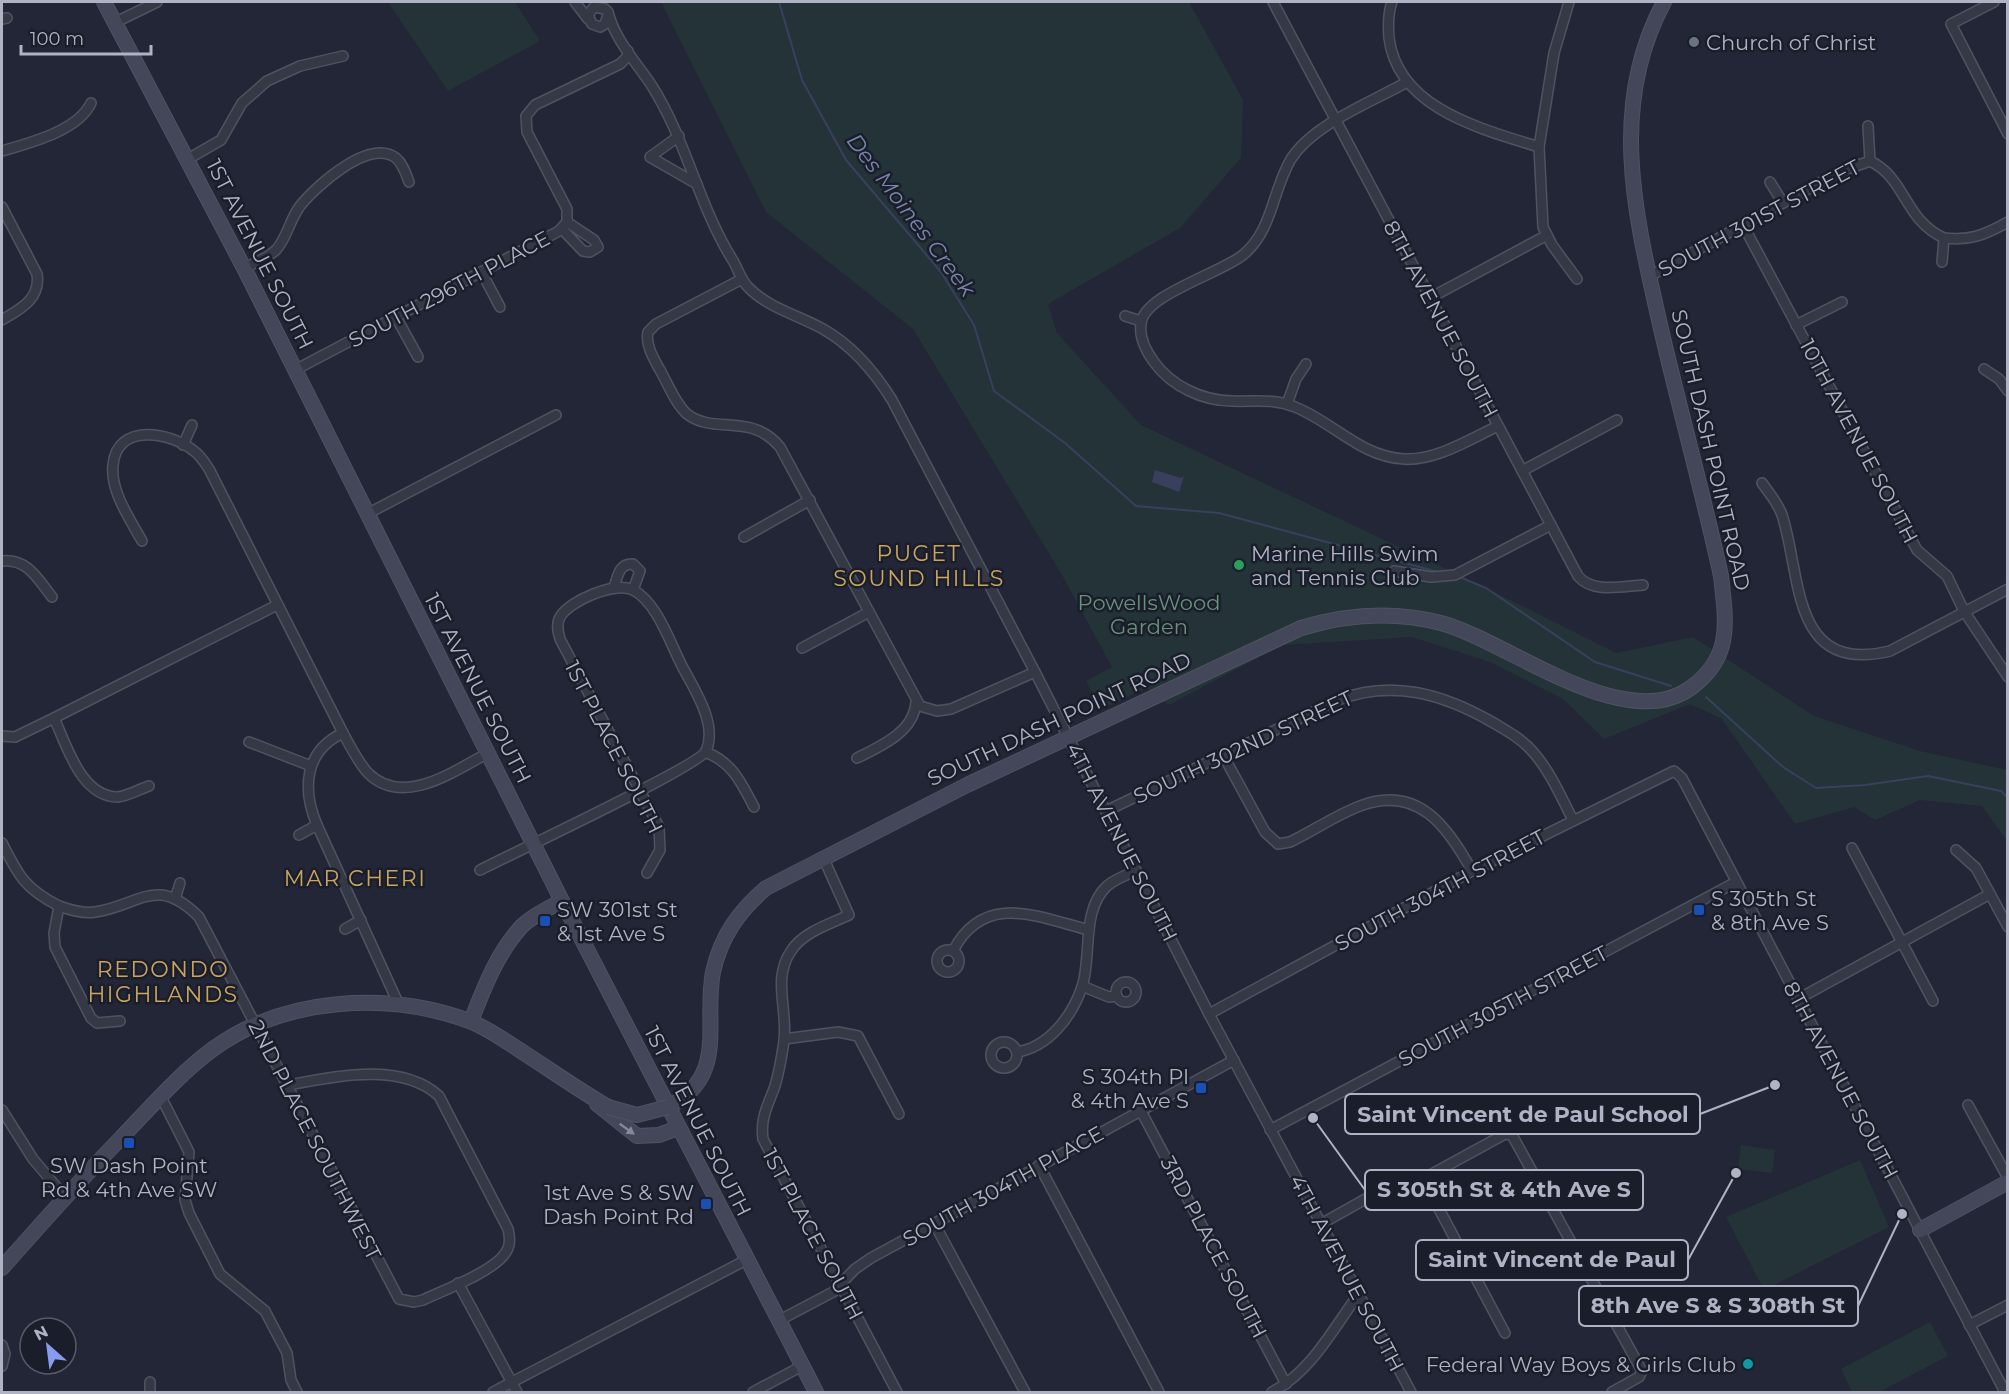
<svg xmlns="http://www.w3.org/2000/svg" width="2009" height="1394" font-family="Montserrat,sans-serif">
<style>
.green{fill:#243338}
.water{fill:#38405e}
.lines{fill:none;stroke-linecap:round;stroke-linejoin:round}
.stream{stroke:#38405e;stroke-width:2}
.street-casing{stroke:#4f5361;stroke-width:12}
.secondary-casing{stroke:#4f5361;stroke-width:16}
.street{stroke:#353946;stroke-width:9}
.secondary{stroke:#434759;stroke-width:14}
.secondary-bridge-casing{stroke:#4f5361;stroke-width:16;stroke-linecap:butt}
.secondary-bridge{stroke:#434759;stroke-width:14}
.oneway{fill:#848899}
.worship-dot{fill:#6b7280;stroke:#1a1e2b;stroke-width:2}
.leisure-dot{fill:#2e9e5b;stroke:#1a1e2b;stroke-width:2}
.transit-dot{fill:#1a4fb4;stroke:#1a1e2b;stroke-width:2}
.culture-dot{fill:#0f9aa8;stroke:#1a1e2b;stroke-width:2}
.labels{text-anchor:middle;dominant-baseline:central;stroke-width:5;stroke-linejoin:round;paint-order:stroke}
.poi-label{font-size:21px;fill:#afb3c3;stroke:#1a1e2b;text-anchor:start}
.street-label{font-size:21px;fill:#afb3c3;stroke:#1a1e2b}
.park-label{font-size:21px;fill:#69927a;stroke:#1a1e2b}
.water-label{font-size:22px;font-style:italic;fill:#7985aa;stroke:#1a1e2b}
.neighbourhood-label{font-size:22px;letter-spacing:1.5px;fill:#cba462;stroke:#1a1e2b}
.leader{fill:none;stroke:#afb3c3;stroke-width:2}
.callout-dot{fill:#afb3c3;stroke:#1a1e2b;stroke-width:2}
.callout{fill:#1a1e2b;stroke:#afb3c3;stroke-width:2}
.callout-label{font-size:22px;text-anchor:middle;font-weight:bold;fill:#afb3c3}
</style>
<rect width="100%" height="100%" fill="#222636"/>
<g class="green">
<path d="M388,2H515L540,41L448,91Z"/>
<path d="M661,2H1189L1243,100L1241,158L1180,228L1048,304L1057,333L1141,425L1486,588L1616,653L1693,637L1814,716L1920,751L2007,770V841L1982,806L1920,800L1875,820L1854,807L1795,824L1722,719L1690,704L1604,739L1563,699L1490,662L1412,637L1282,645L1169,705L1146,688L1101,710L1086,681L1112,667L1062,575L913,329L766,212Z"/>
<path d="M1741,1145L1775,1150L1772,1173L1738,1169Z"/>
<path d="M1860,1160L1889,1227L1764,1290L1726,1217Z"/>
<path d="M1930,1322L1948,1356L1879,1392H1852L1841,1369Z"/>
</g>
<path class="water" d="M1155,470L1181,478L1184,476L1179,492L1152,482Z"/>
<g class="lines">
<g class="stream">
<path d="M779,2L802,80L846,160L941,272L974,325L994,391L1065,443L1136,506L1219,513L1438,572"/>
<path d="M1462,578L1486,588L1595,662L1671,686"/>
<path d="M1706,697L1783,767L1816,788L1865,785L1928,776L2001,791L2008,798"/>
</g>
<g class="street-casing">
<g id="street">
<path d="M575,2L588,19"/>
<path d="M1273,2L1578,576C1593,594 1623,586 1643,585"/>
<path d="M1392,2C1388,13 1388,26 1389,38C1398,109 1482,129 1539,147"/>
<path d="M1569,2L1554,53L1539,147L1543,227L1552,245L1577,279"/>
<path d="M1994,2L1951,24L2008,134"/>
<path d="M608,15L605,24L600,27L592,24L588,15L594,7L605,9L608,12C615,40 636,62 652,86C687,142 698,204 732,259C738,268 740,279 748,287C768,308 798,315 823,329C853,346 874,371 892,400L1035,672L1209,1014L1411,1392"/>
<path d="M2,19L7,18"/>
<path d="M114,23L157,2"/>
<path d="M1407,82C1372,102 1313,124 1291,159C1272,191 1273,230 1243,255C1219,274 1143,295 1141,324C1139,337 1146,351 1154,362C1171,386 1203,401 1232,401C1255,402 1273,398 1295,407C1333,422 1361,457 1404,459C1436,461 1470,439 1498,426"/>
<path d="M1868,126L1870,161"/>
<path d="M679,136L650,157L697,184"/>
<path d="M2,151C29,143 78,131 91,103"/>
<path d="M188,159L221,140L242,103L267,81L300,66L343,56"/>
<path d="M1870,161C1906,178 1904,220 1944,238L1942,262"/>
<path d="M1770,182L1783,203"/>
<path d="M2,207L37,274C41,299 20,309 2,320"/>
<path d="M567,222V209L527,132L526,116L535,105L620,64L628,56V51"/>
<path d="M1743,225L1917,550L1947,576L1964,611L2008,677"/>
<path d="M562,229L583,251L590,252L598,247L594,240L567,222"/>
<path d="M1944,238C1970,241 1985,235 2008,222"/>
<path d="M244,268C255,263 267,258 276,250C287,238 290,219 300,206C316,186 369,138 396,158C403,164 406,174 409,182"/>
<path d="M482,273L500,307"/>
<path d="M1650,276L1839,172L1870,161"/>
<path d="M742,279L656,324L648,332C645,345 654,359 660,370C668,384 675,403 687,414C714,435 751,412 780,447L920,706L937,711L951,709L1035,672"/>
<path d="M1430,298L1547,235"/>
<path d="M1125,316L1141,321"/>
<path d="M396,317L418,357"/>
<path d="M1796,325L1842,302"/>
<path d="M1984,369L1999,379L2008,391"/>
<path d="M295,370L559,231L567,222"/>
<path d="M1287,404L1296,379L1306,364"/>
<path d="M183,445L192,425"/>
<path d="M1522,471L1617,420"/>
<path d="M1762,483C1769,493 1778,503 1782,515C1802,576 1790,675 1890,651L2008,589"/>
<path d="M367,514L556,415"/>
<path d="M744,537L810,500"/>
<path d="M142,541C130,519 110,491 113,465C117,422 171,432 194,451C200,455 205,463 209,469L343,733C350,746 358,762 368,773C403,808 454,771 488,753"/>
<path d="M2,561C27,558 38,579 52,597"/>
<path d="M1394,571L1431,577L1455,575L1551,525"/>
<path d="M614,587C618,576 619,563 633,564L640,571L633,590"/>
<path d="M802,648L869,612"/>
<path d="M54,718C67,746 81,797 118,797C128,796 140,789 149,786"/>
<path d="M343,733C304,751 302,790 317,825L399,1005"/>
<path d="M2,736L15,737L54,718L277,605"/>
<path d="M249,742L311,766"/>
<path d="M705,752C732,762 741,782 754,807"/>
<path d="M1223,755L1265,832L1278,844L1290,842C1313,831 1336,815 1360,806C1418,784 1448,827 1472,871"/>
<path d="M857,758C881,746 914,732 916,702"/>
<path d="M1106,811L1338,700C1392,679 1443,694 1492,722C1507,731 1522,739 1533,752C1550,771 1561,797 1573,820"/>
<path d="M299,835L317,825"/>
<path d="M2,843C18,875 25,889 59,906L54,933L55,947L91,1018L97,1023L120,1021"/>
<path d="M1852,848L1933,1001"/>
<path d="M1956,850L1976,868L2008,927"/>
<path d="M823,857L849,915C830,924 803,932 791,951C772,979 788,1009 784,1041C782,1055 779,1072 775,1086C768,1105 760,1118 763,1139L897,1392"/>
<path d="M480,870C509,855 699,766 706,751C718,724 694,689 682,666C670,643 657,602 633,590C615,581 569,601 560,617C556,624 558,632 560,639L659,827L660,850L647,873"/>
<path d="M175,899L180,883"/>
<path d="M59,906C70,910 83,914 95,912C139,906 156,874 199,917L399,1299L414,1302L423,1300C444,1290 495,1271 506,1252C511,1245 510,1237 508,1229L439,1096C400,1061 335,1077 288,1085"/>
<path d="M345,929L361,920"/>
<circle cx="948" cy="961" r="11"/>
<path d="M953,951C984,891 1038,917 1089,930"/>
<circle cx="1126" cy="992" r="10"/>
<path d="M1082,986L1109,997L1117,996"/>
<path d="M1798,999L1990,894"/>
<path d="M1209,1014L1472,871L1674,771L1682,778L2005,1392"/>
<path d="M784,1039L838,1032L858,1036L899,1114"/>
<circle cx="1004" cy="1055" r="13"/>
<path d="M1017,1052C1049,1047 1072,1016 1082,987C1092,956 1081,910 1107,886C1115,879 1126,875 1136,871"/>
<path d="M161,1097L189,1152L185,1200L189,1213L220,1274L265,1311L287,1353L291,1380L297,1392"/>
<path d="M1968,1105L2008,1178"/>
<path d="M2,1110L33,1159L65,1197"/>
<path d="M1141,1111L1286,1384"/>
<path d="M1270,1130L1736,882"/>
<path d="M1039,1165L1159,1392"/>
<path d="M1423,1179L1505,1333"/>
<path d="M934,1223L1025,1392"/>
<path d="M1321,1224L1378,1192L1419,1181L1505,1134L1512,1135L1642,1371L1639,1377L1612,1392"/>
<path d="M458,1283L517,1392"/>
<path d="M778,1321L833,1292L855,1269L871,1258L1234,1060"/>
<path d="M1969,1325L2008,1305"/>
<path d="M2,1345L5,1354L2,1366"/>
<path d="M150,1392V1382"/>
<path d="M493,1392L746,1260"/>
<path d="M753,1392L802,1366"/>
<path d="M1272,1392C1311,1372 1333,1329 1358,1295"/>
</g>
</g>
<g class="secondary-casing">
<g id="secondary">
<path d="M104,2L244,268L562,901L816,1392"/>
<path d="M471,1021C484,988 497,953 522,926C533,915 549,908 562,901"/>
<path d="M597,1104L637,1136L659,1135L678,1128"/>
<path d="M668,1107C729,1076 703,1024 713,972C721,936 739,911 766,888L967,785L1301,628C1347,614 1395,611 1441,623C1510,642 1625,737 1692,687C1733,656 1726,622 1721,576C1703,493 1680,411 1661,329C1636,218 1607,108 1664,2"/>
<path d="M1920,1230L2008,1182"/>
<path d="M2,1268C41,1224 80,1180 121,1138C151,1107 179,1074 213,1049C284,997 388,991 469,1021C488,1028 507,1042 524,1053C552,1071 579,1090 608,1107"/>
</g>
</g>
<use href="#street" class="street"/>
<use href="#secondary" class="secondary"/>
<g class="secondary-bridge-casing">
<path id="secondary-bridge" d="M608,1107L637,1115L668,1107"/>
</g>
<use href="#secondary-bridge" class="secondary-bridge"/>
</g>
<defs><path id="oneway-solid" d="M-6-.8H1V-3.2L6.5 0L1 3.2V.8H-6Z" transform="scale(1.5)"/></defs>
<use class="oneway" href="#oneway-solid" transform="translate(627 1129) rotate(36)"/>
<circle class="worship-dot" cx="1694" cy="42" r="6"/>
<circle class="leisure-dot" cx="1239" cy="565" r="6"/>
<g class="transit-dot">
<rect x="1693" y="904" width="12" height="12" rx="3"/>
<rect x="539" y="915" width="12" height="12" rx="3"/>
<rect x="1195" y="1082" width="12" height="12" rx="3"/>
<rect x="123" y="1137" width="12" height="12" rx="3"/>
<rect x="700" y="1198" width="12" height="12" rx="3"/>
</g>
<circle class="culture-dot" cx="1748" cy="1364" r="6"/>
<g class="labels">
<g class="poi-label">
<text x="1706" y="42">Church of Christ</text>
<text x="1251" y="553">Marine Hills Swim<tspan x="1251" dy="24">and Tennis Club</tspan></text>
<text x="1711" y="898">S 305th St<tspan x="1711" dy="24">&amp; 8th Ave S</tspan></text>
<text x="557" y="909">SW 301st St<tspan x="557" dy="24">&amp; 1st Ave S</tspan></text>
<text x="1189" y="1076" text-anchor="end">S 304th Pl<tspan x="1189" dy="24">&amp; 4th Ave S</tspan></text>
<text x="129" y="1165" text-anchor="middle">SW Dash Point<tspan x="129" dy="24">Rd &amp; 4th Ave SW</tspan></text>
<text x="694" y="1192" text-anchor="end">1st Ave S &amp; SW<tspan x="694" dy="24">Dash Point Rd</tspan></text>
<text x="1736" y="1364" text-anchor="end">Federal Way Boys &amp; Girls Club</text>
</g>
<g class="street-label">
<text transform="translate(1759 218) rotate(-28)">SOUTH 301ST STREET</text>
<text transform="translate(260 254) rotate(63)">1ST AVENUE SOUTH</text>
<text transform="translate(449 289) rotate(-28)">SOUTH 296TH PLACE</text>
<text transform="translate(1441 319) rotate(62)">8TH AVENUE SOUTH</text>
<text transform="translate(1859 441) rotate(62)">10TH AVENUE SOUTH</text>
<text transform="translate(1711 450) rotate(77)">SOUTH DASH POINT ROAD</text>
<text transform="translate(478 688) rotate(63)">1ST AVENUE SOUTH</text>
<text transform="translate(1059 719) rotate(-25)">SOUTH DASH POINT ROAD</text>
<text transform="translate(614 747) rotate(63)">1ST PLACE SOUTH</text>
<text transform="translate(1243 747) rotate(-25)">SOUTH 302ND STREET</text>
<text transform="translate(1122 842) rotate(63)">4TH AVENUE SOUTH</text>
<text transform="translate(1440 890) rotate(-28)">SOUTH 304TH STREET</text>
<text transform="translate(1503 1006) rotate(-28)">SOUTH 305TH STREET</text>
<text transform="translate(1841 1080) rotate(62)">8TH AVENUE SOUTH</text>
<text transform="translate(698 1121) rotate(63)">1ST AVENUE SOUTH</text>
<text transform="translate(315 1140) rotate(63)">2ND PLACE SOUTHWEST</text>
<text transform="translate(1003 1186) rotate(-29)">SOUTH 304TH PLACE</text>
<text transform="translate(813 1234) rotate(62)">1ST PLACE SOUTH</text>
<text transform="translate(1214 1247) rotate(62)">3RD PLACE SOUTH</text>
<text transform="translate(1347 1273) rotate(62)">4TH AVENUE SOUTH</text>
</g>
<g class="park-label">
<text x="1149" y="602">PowellsWood<tspan x="1149" dy="24">Garden</tspan></text>
</g>
<g class="water-label">
<text transform="translate(911 215) rotate(53)">Des Moines Creek</text>
</g>
<g class="neighbourhood-label">
<text x="919" y="553">PUGET<tspan x="919" dy="25">SOUND HILLS</tspan></text>
<text x="355" y="878">MAR CHERI</text>
<text x="163" y="969">REDONDO<tspan x="163" dy="25">HIGHLANDS</tspan></text>
</g>
</g>
<path class="leader" d="M1775 1085L1700 1114M1313 1118L1365 1190M1736 1173L1688 1260M1902 1214L1858 1306"/>
<g class="callout-dot">
<circle cx="1775" cy="1085" r="6"/>
<circle cx="1313" cy="1118" r="6"/>
<circle cx="1736" cy="1173" r="6"/>
<circle cx="1902" cy="1214" r="6"/>
</g>
<g class="callout">
<rect x="1345" y="1094" width="355" height="40" rx="6"/>
<rect x="1365" y="1170" width="278" height="40" rx="6"/>
<rect x="1416" y="1240" width="272" height="40" rx="6"/>
<rect x="1579" y="1286" width="279" height="40" rx="6"/>
</g>
<g class="callout-label">
<text x="1523" y="1122">Saint Vincent de Paul School</text>
<text x="1504" y="1197">S 305th St &amp; 4th Ave S</text>
<text x="1552" y="1267">Saint Vincent de Paul</text>
<text x="1718" y="1313">8th Ave S &amp; S 308th St</text>
</g>
<rect width="2009" height="1394" fill="none" stroke="#afb3c3" stroke-width="6"/>
<g transform="translate(48 1346) rotate(332)"><circle r="28" fill="#1a1e2b" stroke="#565a68" stroke-width="1.5"/>
<path d="M0-4.5L10 22L0 15L-10 22Z" fill="#889cef"/>
<text y="-9" font-size="16" font-weight="bold" text-anchor="middle" fill="#afb3c3">N</text>
</g>
<path d="M21 45v9h130v-9" fill="none" stroke="#afb3c3" stroke-width="3"/>
<text x="30" y="45" font-size="18" fill="#afb3c3" stroke="#1a1e2b" stroke-width="4.5" paint-order="stroke">100 m</text>
</svg>
